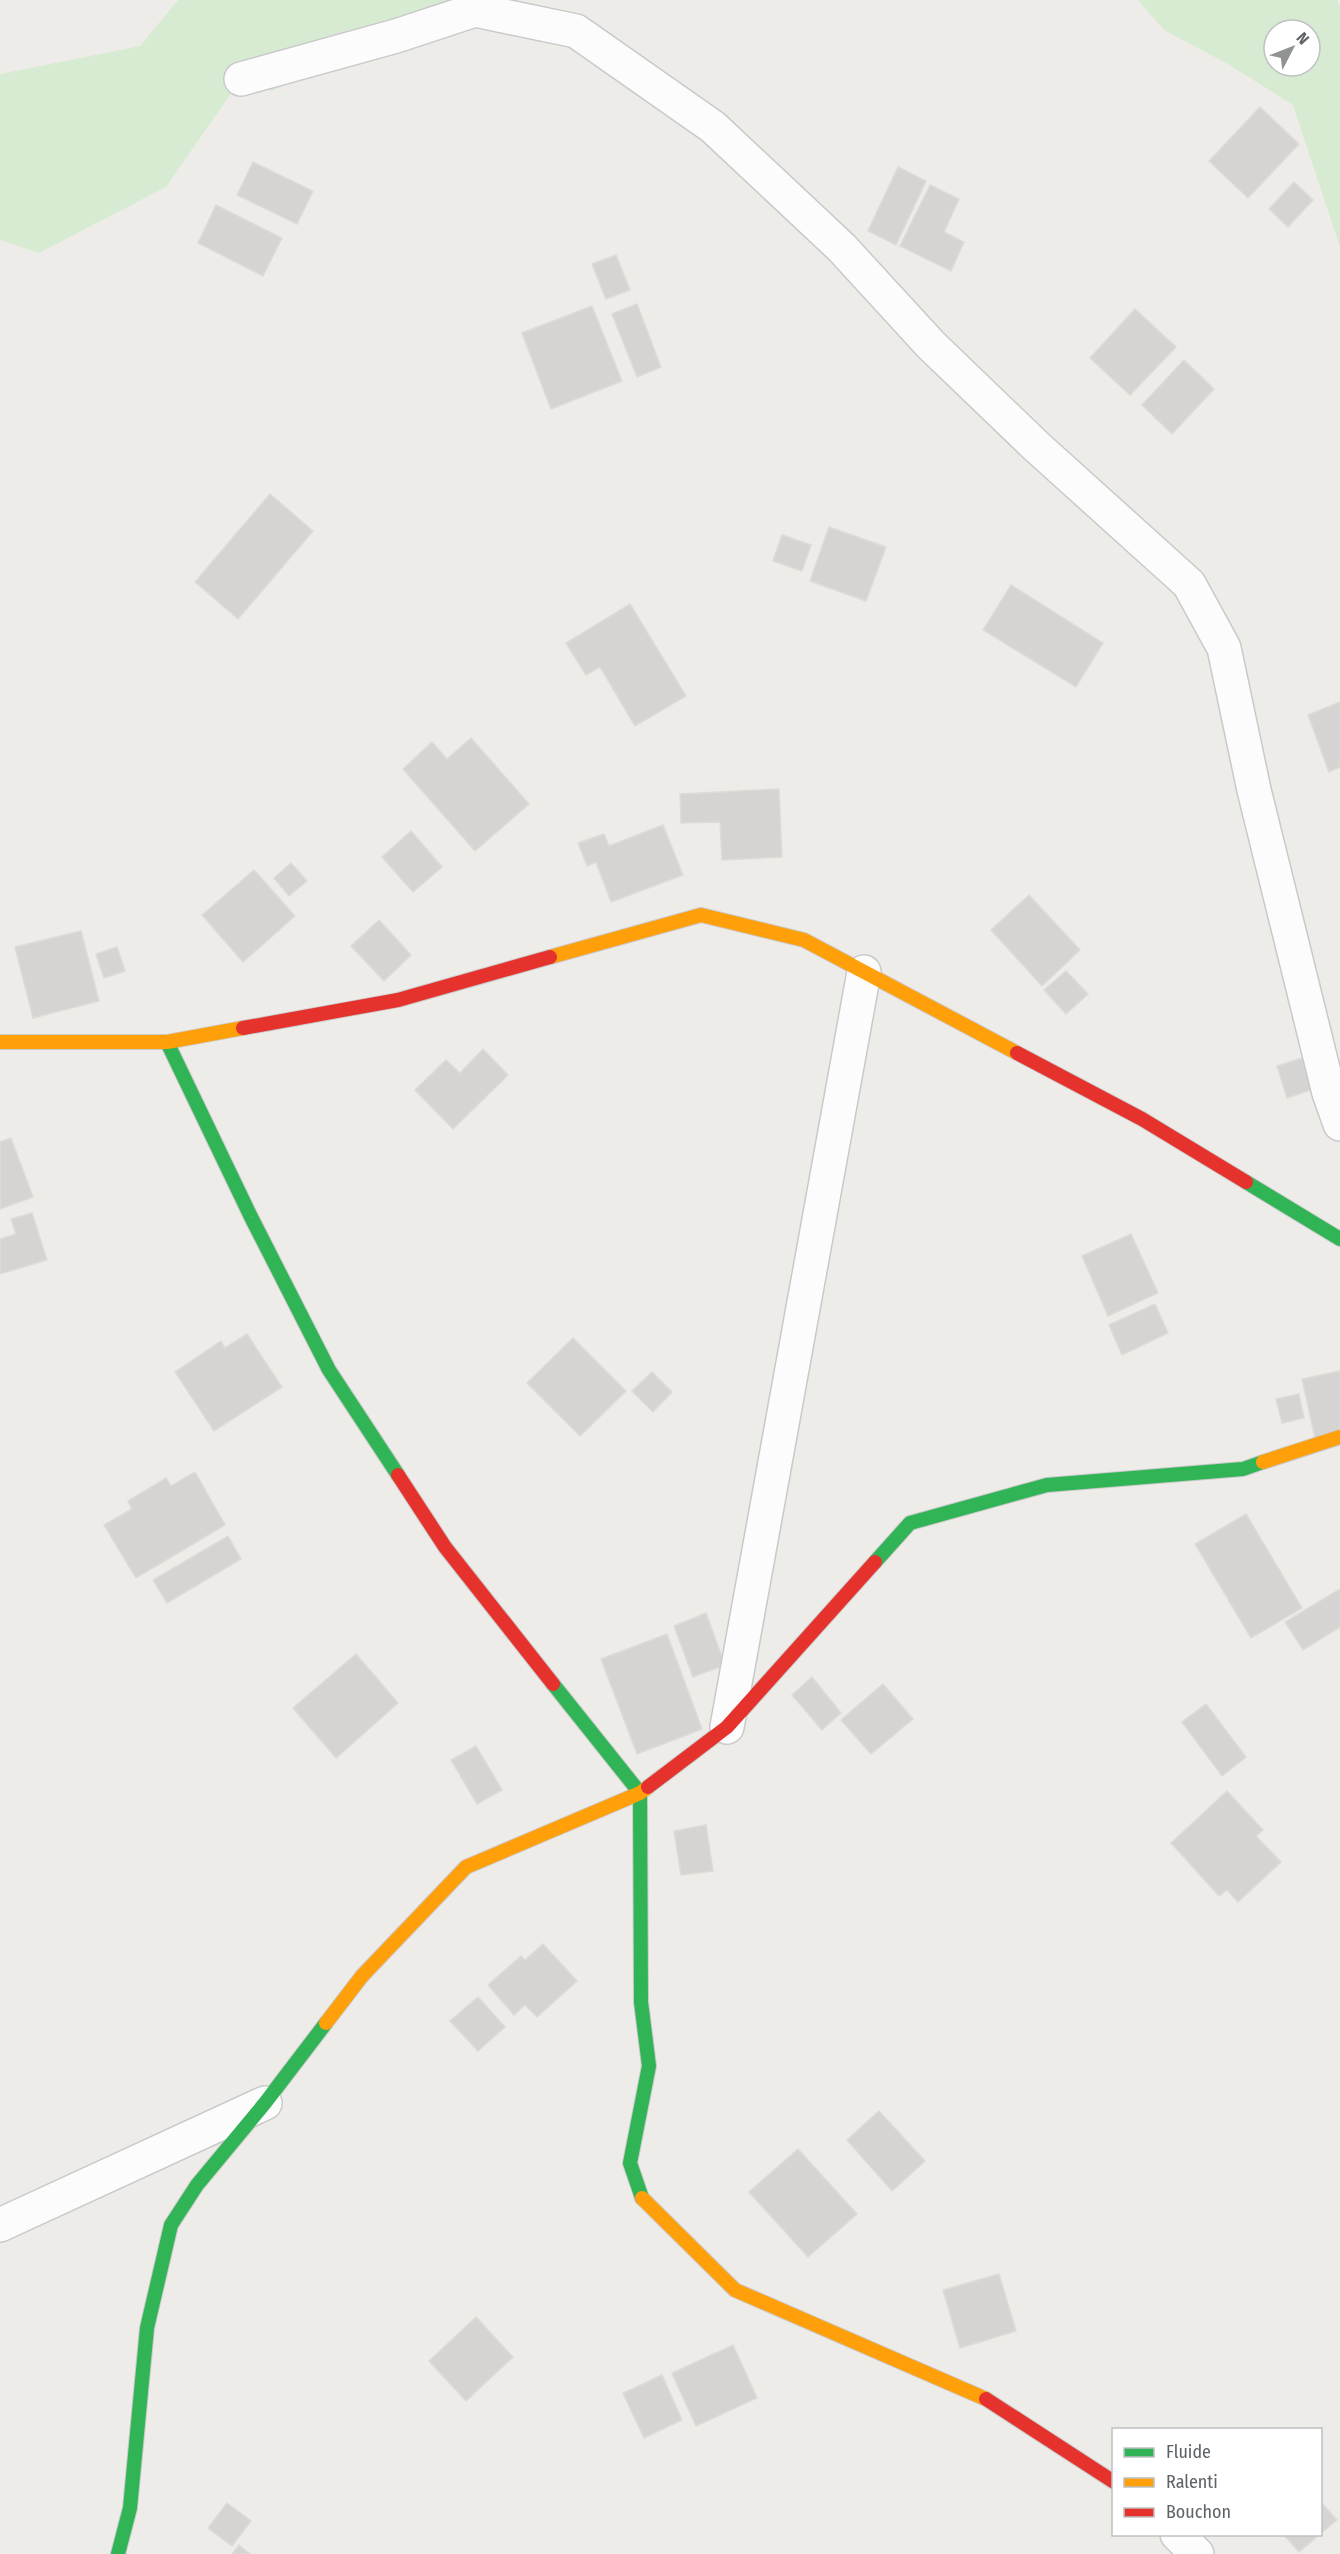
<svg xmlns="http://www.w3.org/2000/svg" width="1340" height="2554" font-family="'Fira Sans Condensed',sans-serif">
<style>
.green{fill:#d7ebd2;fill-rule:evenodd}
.building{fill:#d6d4d2;stroke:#dedbd7;stroke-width:1.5}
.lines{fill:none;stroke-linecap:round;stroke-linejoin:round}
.street-casing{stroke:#c9c9ca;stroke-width:36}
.fast-casing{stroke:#cacacb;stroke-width:16}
.slow-casing{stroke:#cacacb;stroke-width:16}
.jam-casing{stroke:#cacacb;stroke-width:16}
.street{stroke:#fcfcfc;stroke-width:33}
.fast{stroke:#30b455;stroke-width:14}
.slow{stroke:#ff9f0a;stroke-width:14}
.jam{stroke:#e5322d;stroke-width:14}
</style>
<rect width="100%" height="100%" fill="#eeece9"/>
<g class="green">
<path d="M178,0H486L422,22L272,91L241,79L166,187L39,253L0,240V74L140,46Z"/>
<path d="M1138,0H1337L1340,6V247L1293,105L1228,64L1164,30ZM1274,30H1310V66H1274Z"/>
</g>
<g class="building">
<path d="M1260,107L1299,144L1248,198L1209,161Z"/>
<path d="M253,162L313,191L297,224L237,195Z"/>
<path d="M898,167L926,181L896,245L868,231Z"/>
<path d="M1294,182L1313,200L1288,227L1269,209Z"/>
<path d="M930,185L959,199L944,232L964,242L951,271L900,246Z"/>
<path d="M216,205L282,238L263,276L198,243Z"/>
<path d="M616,255L630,290L606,299L592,264Z"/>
<path d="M637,304L661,367L637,377L612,314Z"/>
<path d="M592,306L622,381L551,409L522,333Z"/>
<path d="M1135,309L1176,347L1130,395L1090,358Z"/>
<path d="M1184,360L1214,389L1172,434L1142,405Z"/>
<path d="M270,494L313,531L238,619L195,582Z"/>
<path d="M829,527L886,547L866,601L810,581Z"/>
<path d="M782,535L811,545L802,571L773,561Z"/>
<path d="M1011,585L1103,643L1076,687L983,630Z"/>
<path d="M630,604L686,696L635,726L600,667L586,675L566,643Z"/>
<path d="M1340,702V767L1329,772L1308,715Z"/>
<path d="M471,738L529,804L475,851L403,769L432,742L447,759Z"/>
<path d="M779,789L782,857L722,860L720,822L681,823L680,794Z"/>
<path d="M663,825L683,875L611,902L596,862L587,866L578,843L604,834L609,846Z"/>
<path d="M411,831L442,867L413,892L382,857Z"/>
<path d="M291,863L307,881L289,896L274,878Z"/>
<path d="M254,870L295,916L243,962L202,915Z"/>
<path d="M1029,895L1080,950L1042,986L991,930Z"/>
<path d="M379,920L411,955L384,981L351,946Z"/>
<path d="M81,931L99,1001L33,1018L15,947Z"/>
<path d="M117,947L125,971L104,978L96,954Z"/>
<path d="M1066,971L1088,994L1066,1014L1044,990Z"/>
<path d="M483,1049L508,1075L453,1129L415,1090L446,1060L460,1073Z"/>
<path d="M1324,1051L1334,1082L1287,1098L1277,1066Z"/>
<path d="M11,1138L33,1197L0,1209V1142Z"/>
<path d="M32,1213L47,1260L0,1274V1239L16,1234L11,1219Z"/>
<path d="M1131,1234L1158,1293L1108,1316L1082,1256Z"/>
<path d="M1155,1304L1168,1333L1122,1355L1109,1325Z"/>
<path d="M247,1334L282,1387L214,1431L175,1372L221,1341L225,1348Z"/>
<path d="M573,1338L626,1391L580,1436L527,1383Z"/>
<path d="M1340,1371V1433L1315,1438L1302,1379Z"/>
<path d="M652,1372L672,1392L653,1412L632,1391Z"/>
<path d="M1299,1394L1304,1418L1282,1423L1276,1399Z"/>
<path d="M195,1472L225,1525L136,1578L104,1525L132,1509L128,1501L166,1478L171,1486Z"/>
<path d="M1246,1514L1302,1608L1251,1638L1195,1544Z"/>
<path d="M228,1536L241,1559L167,1603L153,1580Z"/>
<path d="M1340,1589V1627L1303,1650L1285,1622Z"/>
<path d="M706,1613L725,1665L693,1677L674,1626Z"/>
<path d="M667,1634L702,1729L637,1754L601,1659Z"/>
<path d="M356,1654L398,1703L336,1758L293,1708Z"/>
<path d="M812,1677L841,1713L822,1730L792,1695Z"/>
<path d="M883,1684L913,1719L871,1754L841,1720Z"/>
<path d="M1206,1704L1246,1757L1222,1776L1182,1722Z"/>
<path d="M476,1746L502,1790L477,1804L451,1760Z"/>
<path d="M1227,1791L1263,1830L1256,1836L1281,1862L1238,1902L1227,1890L1219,1896L1171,1843Z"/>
<path d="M706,1825L713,1871L681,1875L674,1831Z"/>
<path d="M543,1944L577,1981L537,2017L525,2005L514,2015L488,1985L521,1956L525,1960Z"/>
<path d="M478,1997L505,2027L478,2051L450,2021Z"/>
<path d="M879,2111L925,2161L892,2191L847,2140Z"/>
<path d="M798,2149L857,2214L808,2257L749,2192Z"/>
<path d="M999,2274L1016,2331L960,2348L943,2290Z"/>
<path d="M476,2317L513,2357L466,2401L429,2361Z"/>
<path d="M733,2345L757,2398L696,2426L672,2373Z"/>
<path d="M662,2375L682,2420L644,2438L623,2393Z"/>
<path d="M1320,2501L1337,2520L1320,2534Z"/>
<path d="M227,2503L251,2521L232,2546L208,2528Z"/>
<path d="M1283,2534H1320L1299,2552Z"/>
<path d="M239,2545L250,2554H232Z"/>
</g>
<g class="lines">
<g class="street-casing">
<g id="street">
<path d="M241,79L396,36L475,10L576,31L713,127L842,248L931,345L1036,446L1189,584L1224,648L1254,790L1329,1093L1340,1124"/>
<path d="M727,1727L864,972"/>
<path d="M0,2225L265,2103"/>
<path d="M1177,2534L1197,2554"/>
</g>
</g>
<g class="fast-casing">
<g id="fast">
<path d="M167,1042L251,1217L329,1370L398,1475"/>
<path d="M1246,1182L1340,1239"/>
<path d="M875,1562L910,1523L1047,1485L1243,1469L1263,1462"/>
<path d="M553,1684L640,1793L641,2002L649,2066L630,2163L642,2198"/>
<path d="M118,2554L130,2508L147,2328L171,2225L197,2185L265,2103L326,2023"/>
</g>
</g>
<g class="slow-casing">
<g id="slow">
<path d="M550,957L701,915L804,940L1017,1053"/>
<path d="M0,1042H167L243,1028"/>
<path d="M1263,1462L1340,1437"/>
<path d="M326,2023L362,1976L466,1867L640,1793L648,1787"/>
<path d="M642,2198L735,2290L986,2399"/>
</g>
</g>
<g class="jam-casing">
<g id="jam">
<path d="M243,1028L398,1000L550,957"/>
<path d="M1017,1053L1142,1119L1246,1182"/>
<path d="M398,1475L445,1547L553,1684"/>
<path d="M648,1787L727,1727L875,1562"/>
<path d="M986,2399L1114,2482"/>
</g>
</g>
<use href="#street" class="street"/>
<use href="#fast" class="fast"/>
<use href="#slow" class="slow"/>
<use href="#jam" class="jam"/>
</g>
<rect x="1112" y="2428" width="210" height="108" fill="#ffffff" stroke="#bec0c2" stroke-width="1.5"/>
<rect x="1124" y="2448" width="30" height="9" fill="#30b455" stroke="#bec0c2" stroke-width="1.5"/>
<text x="1166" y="2458" font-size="18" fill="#5d6267">Fluide</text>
<rect x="1124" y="2478" width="30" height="9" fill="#ff9f0a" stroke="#bec0c2" stroke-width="1.5"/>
<text x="1166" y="2488" font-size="18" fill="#5d6267">Ralenti</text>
<rect x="1124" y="2508" width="30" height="9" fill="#e5322d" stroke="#bec0c2" stroke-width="1.5"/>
<text x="1166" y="2518" font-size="18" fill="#5d6267">Bouchon</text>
<g transform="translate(1292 48) rotate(48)"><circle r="28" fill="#ffffff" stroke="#bec0c2" stroke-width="1.5"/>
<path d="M0-4.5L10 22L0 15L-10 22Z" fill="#909294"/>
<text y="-9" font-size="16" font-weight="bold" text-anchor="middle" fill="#5d6267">N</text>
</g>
</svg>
